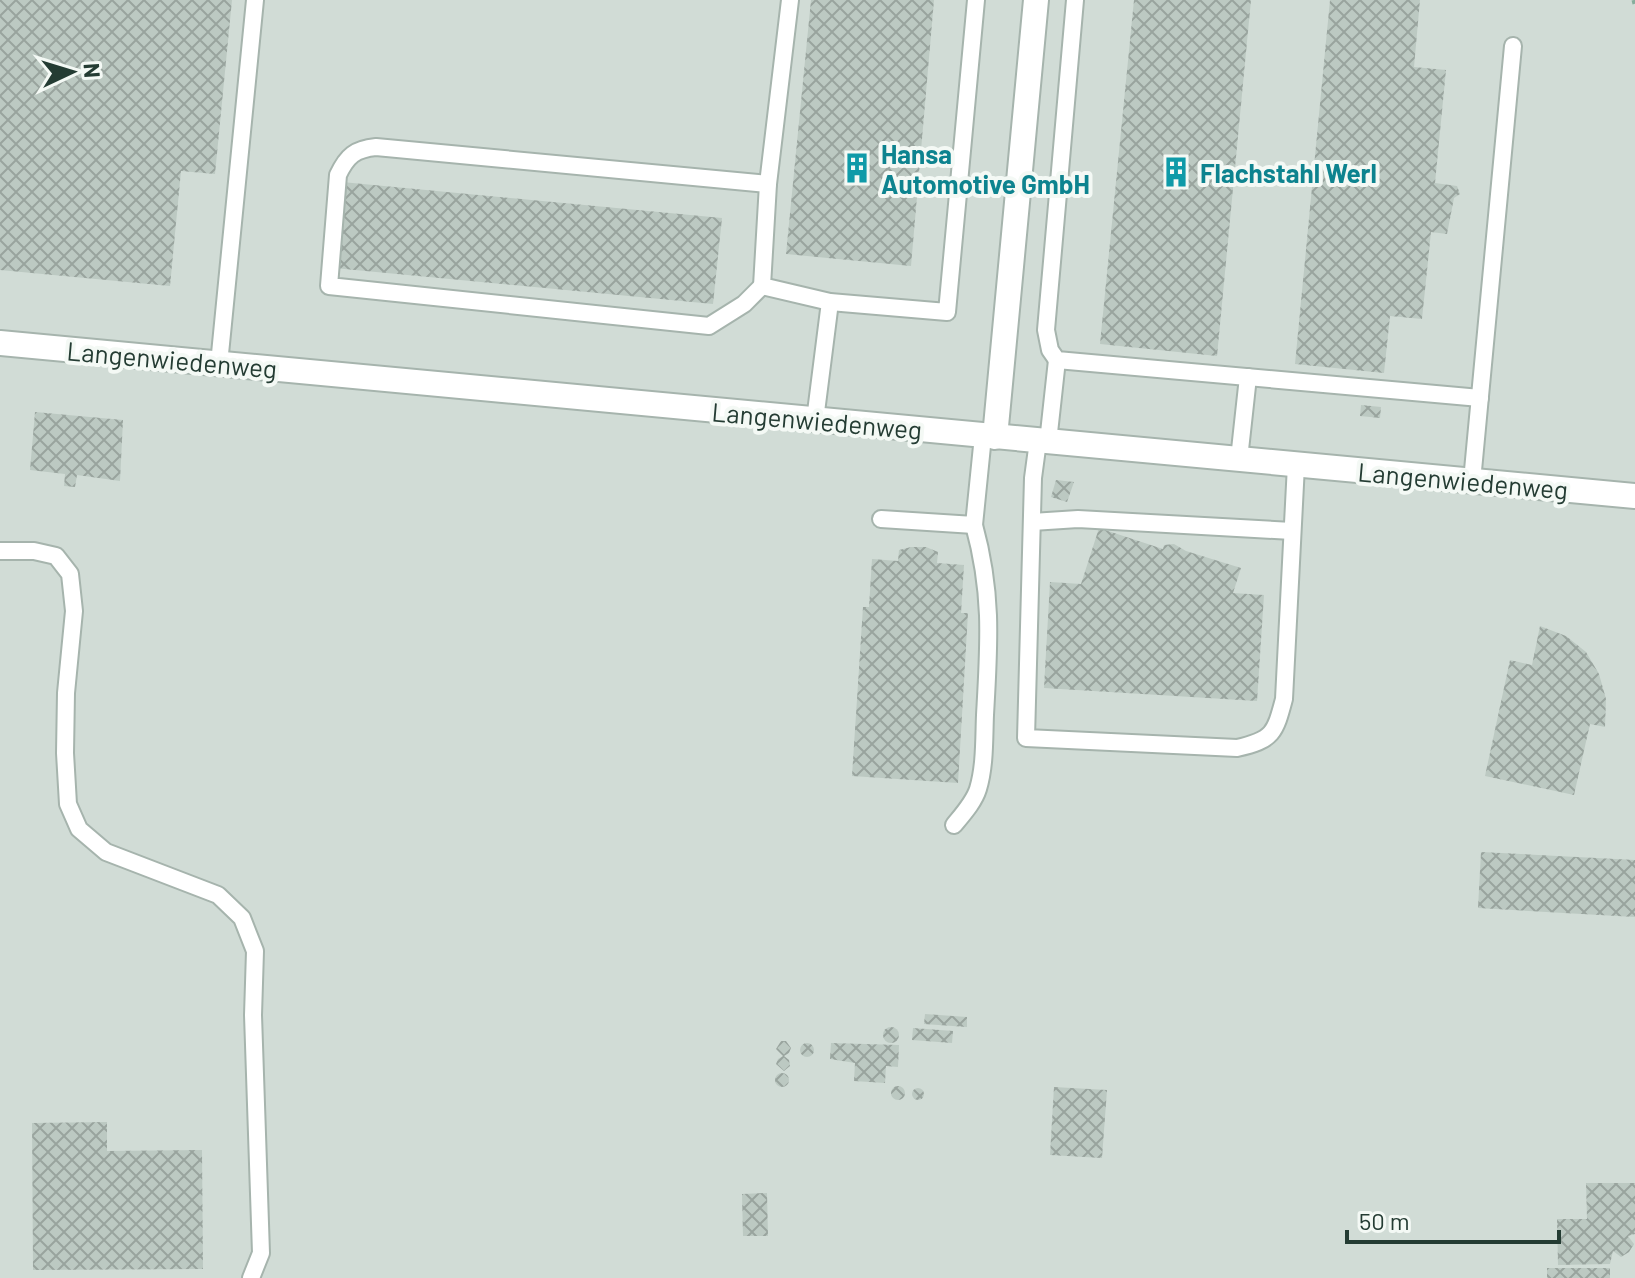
<svg xmlns="http://www.w3.org/2000/svg" width="1635" height="1278" font-family="Barlow,sans-serif">
<style>
.built{fill:#d1dcd6}
.building{fill:url(#building-cross-hatch)}
.lines{fill:none;stroke-linecap:round;stroke-linejoin:round}
.lane-casing{stroke:#a6b4ad;stroke-width:20}
.street-casing{stroke:#a6b4ad;stroke-width:28}
.path{stroke:#86ad9c;stroke-width:5;stroke-dasharray:4 6;stroke-linecap:butt}
.lane{stroke:#fff;stroke-width:16}
.street{stroke:#fff;stroke-width:24}
.labels{text-anchor:middle;dominant-baseline:central;stroke-width:8;stroke-linejoin:round;paint-order:stroke}
.culture-label{font-size:26px;font-weight:bold;fill:#0d838f;stroke:#f4f9f5;text-anchor:start}
.street-label{font-size:26px;fill:#243c33;stroke:#f4f9f5}
</style>
<defs>
<pattern id="building-cross-hatch" width="8" height="8" patternUnits="userSpaceOnUse" patternTransform="scale(2)"><rect width="8" height="8" fill="#bcc9c2"/><path d="M0 0l8 8M0 8l8-8" fill="none" stroke="#99a49e"/></pattern>
</defs>
<rect width="100%" height="100%" fill="#e3ece7"/>
<rect class="built" x="0" y="0" width="1635" height="1278"/>
<g class="building">
<path d="M0,0H232L215,174L181,171L170,286L0,270Z"/>
<path d="M811,0H934L911,266L786,254Z"/>
<path d="M1134,0H1251L1217,356L1100,344Z"/>
<path d="M1330,0H1420L1414,67L1446,70L1435,183L1457,186L1460,194L1454,198L1447,234L1431,232L1422,319L1390,316L1384,373L1295,364Z"/>
<path d="M342,182L722,218L713,304L334,268Z"/>
<path d="M1361,405L1381,407L1380,418L1360,416Z"/>
<path d="M35,412L123,420L120,481L77,475L75,487L64,486L65,474L30,470Z"/>
<path d="M1056,480L1074,482L1067,502L1051,497Z"/>
<path d="M1099,528L1163,549L1164,545L1174,544L1186,551L1241,568L1233,593L1264,595L1257,701L1044,688L1050,582L1081,584Z"/>
<path d="M911,547H926L938,552L937,563L964,565L961,613H968L958,783L852,776L863,607H869L872,559L898,561L899,550Z"/>
<path d="M1540,626L1566,636L1586,652L1599,674L1606,699L1605,727L1590,724L1574,795L1485,776L1510,660L1532,665Z"/>
<path d="M1481,852L1635,860V917L1478,908Z"/>
<path d="M925,1014L967,1017V1027L924,1024Z"/>
<circle cx="891" cy="1035" r="8"/>
<path d="M913,1028L953,1031L952,1043L912,1040Z"/>
<path d="M781,1041H786L791,1048L789,1053L784,1056L789,1060L790,1066L784,1071L776,1064L778,1059L783,1056L776,1049Z"/>
<circle cx="807" cy="1050" r="7"/>
<path d="M831,1043L899,1045L898,1067L886,1066L885,1083L854,1081L855,1063L830,1059Z"/>
<circle cx="782" cy="1080" r="7"/>
<circle cx="898" cy="1093" r="7"/>
<path d="M1054,1087L1107,1090L1102,1158L1050,1155Z"/>
<circle cx="918" cy="1094" r="6"/>
<path d="M107,1122V1151L202,1150L203,1269L33,1270L32,1123Z"/>
<path d="M1586,1183H1635V1234L1628,1236L1634,1244L1629,1252L1621,1257L1613,1251L1610,1264L1558,1265L1557,1219H1587Z"/>
<path d="M767,1193L768,1236H743L742,1194Z"/>
<rect x="1547" y="1268" width="63" height="10"/>
</g>
<g class="lines">
<g class="lane-casing">
<g id="lane">
<path d="M790,0L768,184L762,286L830,302L947,312L976,0"/>
<path d="M1075,0L1046,330L1050,350L1057,360L1480,398"/>
<path d="M762,286L744,304L709,326L329,286L338,175C347,156 355,149 376,147L768,184"/>
<path d="M219,364L255,0"/>
<path d="M815,420L830,302"/>
<path d="M1038,441L1033,478L1026,738L1237,748C1273,740 1275,733 1284,699L1296,465"/>
<path d="M1048,442L1057,360"/>
<path d="M1239,459L1248,377"/>
<path d="M1472,481L1513,46"/>
<path d="M881,519L974,525L983,436"/>
<path d="M1032,522L1078,519L1292,531"/>
<path d="M0,551H34L56,556L70,574L74,611L66,693L65,753L68,804L79,829L106,852L218,895L242,918L255,951L253,1015L261,1253L251,1278"/>
<path d="M954,825C963,814 974,802 978,789C985,766 984,739 985,715C989,644 993,594 974,525"/>
</g>
</g>
<g class="street-casing">
<g id="street">
<path d="M0,343L1635,496"/>
<path d="M995,437L1036,0"/>
</g>
</g>
<path class="path" d="M1634,0L1635,4"/>
<use href="#lane" class="lane"/>
<use href="#street" class="street"/>
</g>
<defs>
<g id="building-bare" transform="scale(2.4)"><path d="M-4-6H4V6H1V3H-1V6H-4ZM-2.5-4.3h1.7v1.8h-1.7ZM.8-4.3h1.7v1.8H.8ZM-2.5-1h1.7V.8h-1.7ZM.8-1h1.7V.8H.8Z" fill="#0f9aa8" stroke="#f4f9f5" stroke-width="2.5" paint-order="stroke"/></g>
</defs>
<g fill-rule="evenodd">
<use href="#building-bare" x="857" y="168"/>
<use href="#building-bare" x="1176" y="172"/>
</g>
<g class="labels">
<g class="culture-label">
<text x="881" y="153">Hansa<tspan x="881" dy="30">Automotive GmbH</tspan></text>
<text x="1200" y="172">Flachstahl Werl</text>
</g>
<g class="street-label">
<text transform="translate(172 359) rotate(5)">Langenwiedenweg</text>
<text transform="translate(817 420) rotate(5)">Langenwiedenweg</text>
<text transform="translate(1463 480) rotate(5)">Langenwiedenweg</text>
</g>
</g>
<g transform="translate(72 72) rotate(86)" stroke="#f4f9f5" stroke-width="6" paint-order="stroke">
<path d="M0-6L14 30L0 20L-14 30Z" fill="#243c33"/>
<text y="-12" font-size="22" font-weight="bold" text-anchor="middle" fill="#243c33">N</text>
</g>
<path d="M1347 1230v12h212v-12" fill="none" stroke="#243c33" stroke-width="4"/>
<text x="1359" y="1230" font-size="24" fill="#243c33" stroke="#f4f9f5" stroke-width="6" paint-order="stroke">50 m</text>
</svg>
